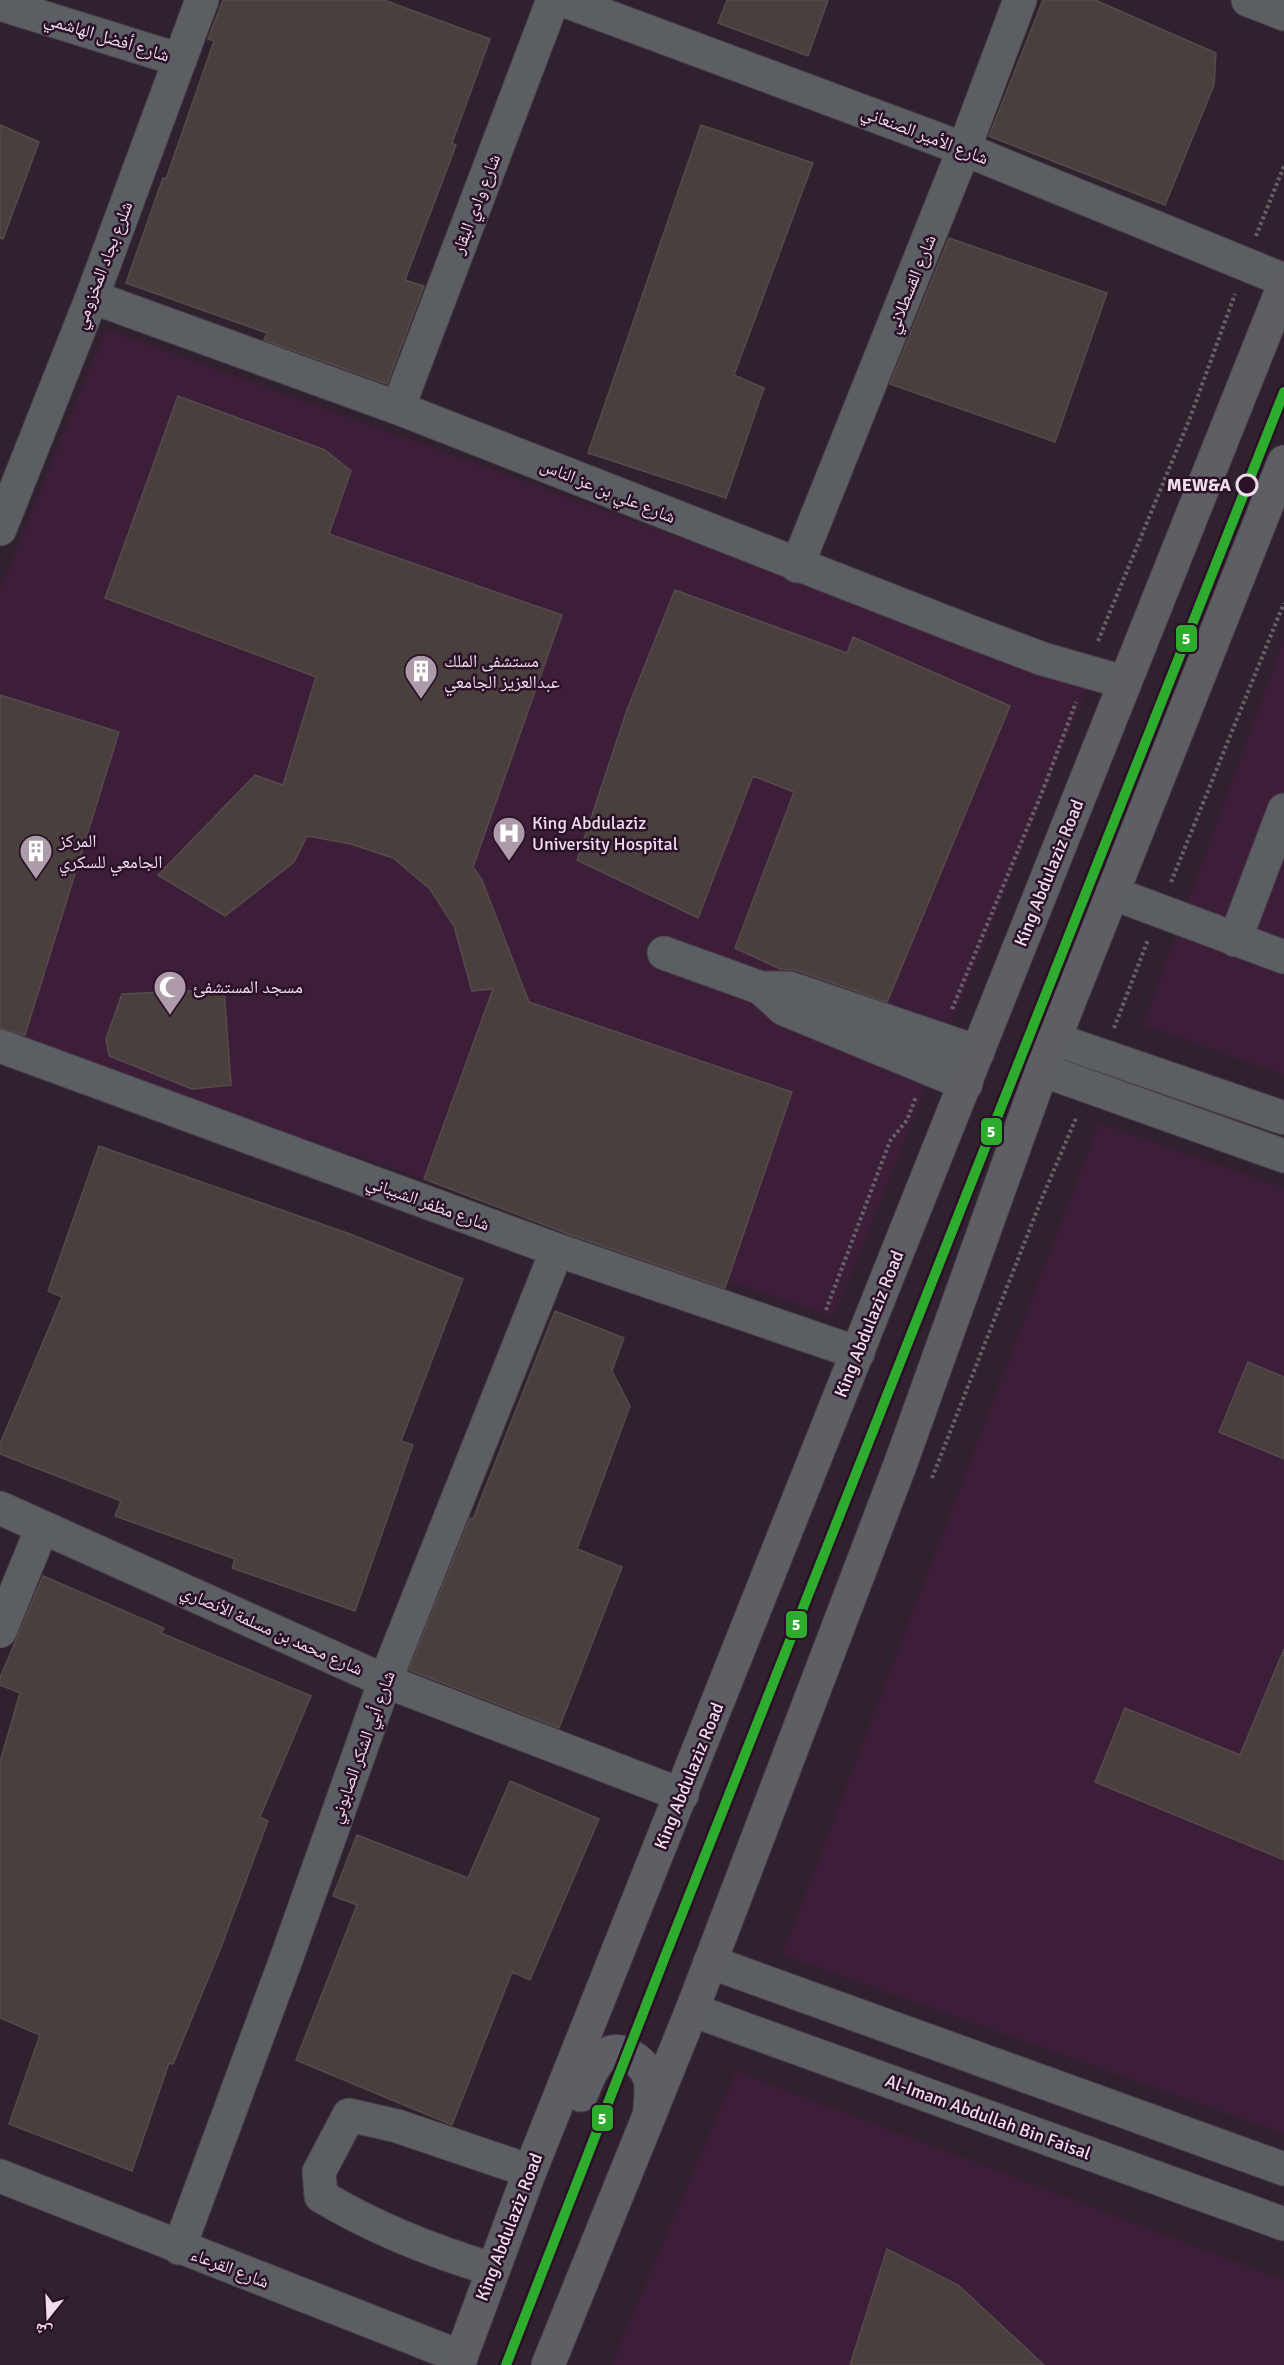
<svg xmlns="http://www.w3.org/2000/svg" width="1284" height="2365" viewBox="0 0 1284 2365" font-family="Signika,'Noto Naskh Arabic',sans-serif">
<rect width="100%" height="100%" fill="#30212e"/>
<path fill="#3d1e39" d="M106,329L1088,686L834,1317L0,1037V589Z
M1284,639V1075L1143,1025Z
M1099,1123L1284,1188V2134L782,1955Z
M736,2071L1284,2280V2365H611Z"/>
<path fill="#493f3d" stroke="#554b4c" stroke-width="1.5" d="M223,0H384L490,39L452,143L456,145L405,280L424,286L387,384L264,340L267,333L126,283L163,178L166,179L214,41L208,39Z
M727,0H828L808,56L718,23Z
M1043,0H1095L1216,53L1214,85L1165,205L989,136Z
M0,125L39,142L3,239L0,238Z
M701,125L813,163L734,375L764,388L726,498L588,453Z
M949,238L1107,293L1055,442L890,384Z
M178,396L325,450L351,471L329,534L562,615L473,867L482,880L529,1002L792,1092L725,1288L571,1235L424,1179L493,989L472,991L454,926L430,889L393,858L351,844L307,836L294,862L225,916L158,875L255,775L283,785L316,677L105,598Z
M675,590L847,653L853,637L1010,706L887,1002L795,970L780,969L735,948L794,792L753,776L698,918L577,860L627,710Z
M0,695L119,732L25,1035L0,1028Z
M224,989L231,1085L192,1089L109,1056L106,1039L122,994Z
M99,1146L350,1234L463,1279L401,1441L413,1445L355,1611L232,1568L235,1559L115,1516L121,1501L0,1454V1444L62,1297L48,1291Z
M555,1311L624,1338L612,1371L630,1406L577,1549L622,1567L559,1728L409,1670L470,1518L473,1519Z
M1248,1362L1284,1377V1459L1219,1432Z
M43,1576L164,1628L161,1633L311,1696L260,1817L268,1821L220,1950L173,2064L169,2063L132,2171L9,2124L40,2035L0,2018V1762L20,1693L0,1685V1678Z
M1284,1649V1860L1095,1782L1125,1708L1240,1755Z
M510,1781L599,1819L530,1980L512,1972L452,2125L296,2060L357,1905L333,1896L357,1835L468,1878Z
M887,2249L958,2285L1044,2365H850Z"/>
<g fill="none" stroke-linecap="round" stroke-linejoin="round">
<g stroke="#493d48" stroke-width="35">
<path id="minor" d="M563,0L964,149L1284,280
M1248,0L1284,14
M0,4L180,60
M92,297L398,408L966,630L1043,659L1124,682
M398,408L553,0
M0,529L92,297L202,0
M797,566L964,149L1020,0
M1112,893L1284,957
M1235,940L1284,810
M664,953L761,988H789L978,1052
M762,989L784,1009L966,1084
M1054,1039L1284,1118
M0,1046L557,1250L858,1353
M1042,1070L1284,1156
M0,1508L385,1681L682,1795
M0,1631L42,1528
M710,1962L1284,2169
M692,2010L1284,2224
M0,2176L461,2357
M179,2248L288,1954L385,1681L557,1250
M492,2269C432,2251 374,2228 321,2196L319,2172L349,2115L397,2126L530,2171"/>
</g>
<g stroke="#493d48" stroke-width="35">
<path id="major" d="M581,2095C589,2076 600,2042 627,2054C637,2059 645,2066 649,2077C653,2086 650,2100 650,2110
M458,2365L530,2171L1284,285
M548,2365L692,2010L900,1465L1042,1070L1284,462"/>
</g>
<path stroke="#656267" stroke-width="4" stroke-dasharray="3 3" stroke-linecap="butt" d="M1256,236L1284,166
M1098,641L1190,418L1235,294
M1171,882L1284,603
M952,1009L1043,790L1076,702
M1114,1028L1148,940
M826,1310L890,1141L907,1120L916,1097
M932,1478L1042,1198L1077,1116"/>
<use href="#minor" stroke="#5b5f63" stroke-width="33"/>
<use href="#major" stroke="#5e5f65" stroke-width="33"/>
<g stroke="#2b1128" stroke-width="15">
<path id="metro-1" d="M506,2365L666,1954L1284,392"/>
</g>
<use href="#metro-1" stroke="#2dac2d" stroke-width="10"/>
</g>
<defs>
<g id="building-pin" transform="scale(1.725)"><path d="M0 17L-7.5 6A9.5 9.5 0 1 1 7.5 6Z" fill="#ad9baa" stroke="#2b1128"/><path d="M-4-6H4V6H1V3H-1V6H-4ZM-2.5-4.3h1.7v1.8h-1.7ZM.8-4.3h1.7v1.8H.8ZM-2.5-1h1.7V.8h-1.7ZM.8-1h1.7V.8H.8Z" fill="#fff"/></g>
<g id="hospital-pin" transform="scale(1.725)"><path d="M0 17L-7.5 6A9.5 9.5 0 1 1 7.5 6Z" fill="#ad9baa" stroke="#2b1128"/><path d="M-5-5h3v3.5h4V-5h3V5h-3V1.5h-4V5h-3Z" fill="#fff"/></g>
<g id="mosque-pin" transform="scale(1.725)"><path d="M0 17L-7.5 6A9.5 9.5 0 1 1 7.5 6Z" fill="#ad9baa" stroke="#2b1128"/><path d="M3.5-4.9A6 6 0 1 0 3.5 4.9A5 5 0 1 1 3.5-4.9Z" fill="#fff"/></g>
</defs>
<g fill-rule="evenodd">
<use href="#building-pin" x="421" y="671"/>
<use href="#hospital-pin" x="509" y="833"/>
<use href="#building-pin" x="36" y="851"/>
<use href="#mosque-pin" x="170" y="987"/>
</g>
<circle fill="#2b1128" stroke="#f0ddec" stroke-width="3" cx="1247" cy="485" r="10"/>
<g text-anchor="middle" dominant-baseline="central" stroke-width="5" stroke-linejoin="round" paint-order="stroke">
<g font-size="18" fill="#f0ddec" stroke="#2b1128">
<text transform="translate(107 37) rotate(17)">شارع أفضل الهاشمي</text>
<text transform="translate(925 135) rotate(21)">شارع الأمير الصنعاني</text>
<text transform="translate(476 204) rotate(-69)">شارع وادي البقار</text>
<text transform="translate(103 265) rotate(-69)">شلرع بجاد المخزومي</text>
<text transform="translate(911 284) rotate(-68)">شارع القسطلاني</text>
<text transform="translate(608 491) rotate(22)">شارع علي بن عز الناس</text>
<text transform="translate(1049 873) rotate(-68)">King Abdulaziz Road</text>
<text transform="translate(428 1203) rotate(20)">شارع مظفر الشيباني</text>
<text transform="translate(869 1324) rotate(-68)">King Abdulaziz Road</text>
<text transform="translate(272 1630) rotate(24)">شارع محمد بن مسلمة الأنصاري</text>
<text transform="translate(362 1747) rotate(-70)">شارع أبي الشكر الصابوني</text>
<text transform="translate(689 1776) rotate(-68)">King Abdulaziz Road</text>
<text transform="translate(988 2117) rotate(20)">Al-Imam Abdullah Bin Faisal</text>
<text transform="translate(509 2227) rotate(-69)">King Abdulaziz Road</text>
<text transform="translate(230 2268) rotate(21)">شارع القرعاء</text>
</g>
<g font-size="18" font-weight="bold" fill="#f0ddec" stroke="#2b1128" text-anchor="end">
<text x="1231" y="485">MEW&amp;A</text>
</g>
<g font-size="18" fill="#f0ddec" stroke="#2b1128" text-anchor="start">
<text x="444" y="661">مستشفى الملك<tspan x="444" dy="21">عبدالعزيز الجامعي</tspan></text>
<text x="532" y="823">King Abdulaziz<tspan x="532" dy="21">University Hospital</tspan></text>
<text x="59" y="841">المركز<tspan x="59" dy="21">الجامعي للسكري</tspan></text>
<text x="193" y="987">مسجد المستشفئ</text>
</g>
</g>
<g stroke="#2b1128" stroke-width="2">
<rect x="1175" y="624" width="23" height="29" rx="6" fill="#2dac2d"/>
<rect x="980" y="1117" width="23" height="29" rx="6" fill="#2dac2d"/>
<rect x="785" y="1610" width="23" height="29" rx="6" fill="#2dac2d"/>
<rect x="591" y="2104" width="23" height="28" rx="6" fill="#2dac2d"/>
</g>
<g font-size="16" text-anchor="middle" font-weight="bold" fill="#fff">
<text x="1186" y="644">5</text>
<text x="991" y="1137">5</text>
<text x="796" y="1630">5</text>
<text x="602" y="2124">5</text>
</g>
<g transform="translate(48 2317) rotate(198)" stroke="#2b1128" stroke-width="4.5" paint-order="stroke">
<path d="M0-4.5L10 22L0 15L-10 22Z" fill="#f0ddec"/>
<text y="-9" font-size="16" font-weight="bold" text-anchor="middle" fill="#f0ddec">ش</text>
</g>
</svg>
